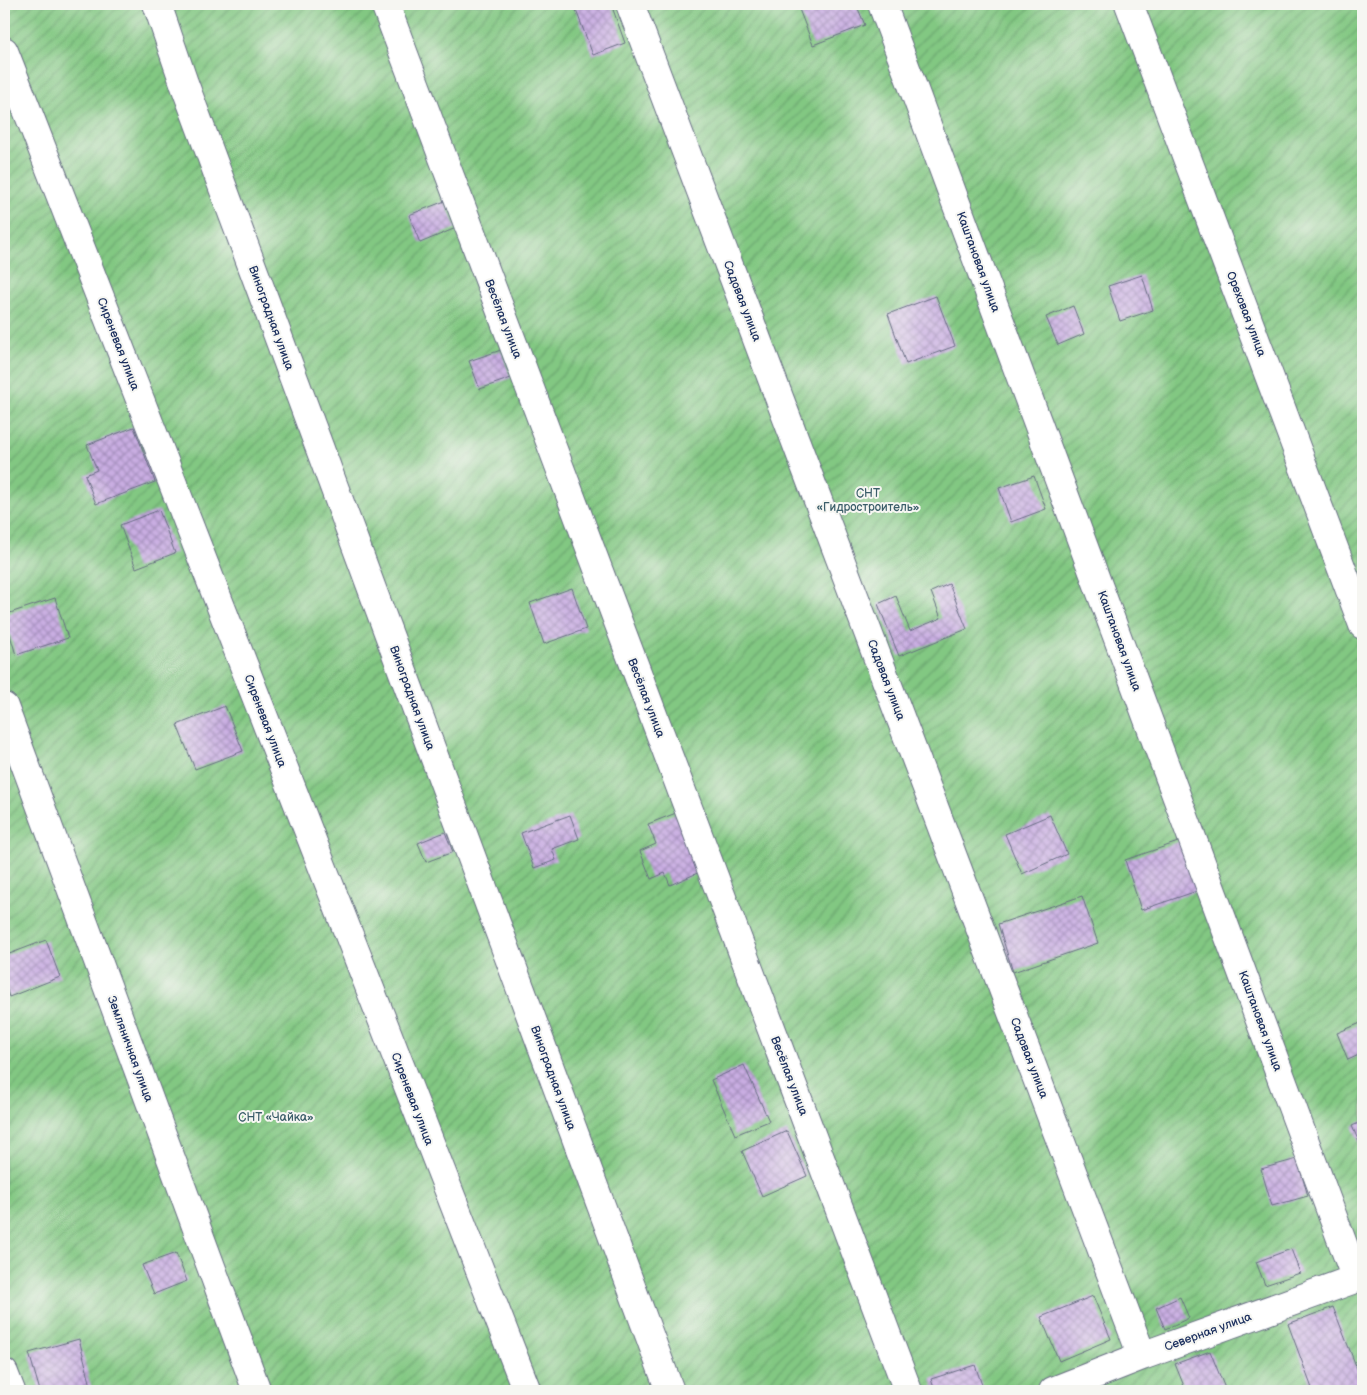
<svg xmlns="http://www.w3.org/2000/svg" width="1367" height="1395" viewBox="0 0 1367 1395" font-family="'Balsamiq Sans',sans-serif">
<defs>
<pattern id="garden-furrows" width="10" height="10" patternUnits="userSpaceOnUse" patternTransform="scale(1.25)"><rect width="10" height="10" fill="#82c882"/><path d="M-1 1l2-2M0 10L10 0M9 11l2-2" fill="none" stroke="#6aa36e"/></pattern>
<pattern id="building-cross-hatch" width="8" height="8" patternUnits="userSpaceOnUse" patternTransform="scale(1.25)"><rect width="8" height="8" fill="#c9ade2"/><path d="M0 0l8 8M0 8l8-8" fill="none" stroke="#a28dba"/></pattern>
</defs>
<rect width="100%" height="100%" fill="#f6f6f2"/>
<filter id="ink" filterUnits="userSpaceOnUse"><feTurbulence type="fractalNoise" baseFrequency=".02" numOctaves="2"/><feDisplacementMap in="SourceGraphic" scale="10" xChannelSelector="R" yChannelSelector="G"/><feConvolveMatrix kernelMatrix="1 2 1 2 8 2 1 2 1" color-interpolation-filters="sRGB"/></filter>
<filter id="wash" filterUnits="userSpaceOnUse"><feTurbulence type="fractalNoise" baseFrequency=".0096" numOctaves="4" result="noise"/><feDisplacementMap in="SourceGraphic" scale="20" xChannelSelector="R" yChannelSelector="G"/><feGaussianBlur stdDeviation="1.12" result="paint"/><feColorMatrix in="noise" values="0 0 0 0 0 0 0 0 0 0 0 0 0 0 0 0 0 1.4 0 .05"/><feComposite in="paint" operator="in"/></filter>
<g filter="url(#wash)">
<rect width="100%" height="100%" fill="#f0e1c4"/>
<path fill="url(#garden-furrows)" stroke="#4e7c70" d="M4,4H1363V1391H4Z"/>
<g id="blocks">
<path fill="url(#building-cross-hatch)" d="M577,4H611L625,43L593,55L574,5Z
M797,4H856L865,25L813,45Z
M445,201L456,228L420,243L409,215Z
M1142,275L1153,310L1120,321L1108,286Z
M936,296L955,346L906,364L888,314Z
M1073,306L1084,334L1058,345L1046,317Z
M501,350L511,378L480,389L469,361Z
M134,427L155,482L96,504L85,475L97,470L87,445Z
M1034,476L1046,509L1011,522L999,488Z
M159,510L175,553L136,568L120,525Z
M949,584L967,629L899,656L878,604L896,596L910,631L941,618L931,592Z
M572,588L586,629L544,644L530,603Z
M55,598L68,638L16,655L4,615Z
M225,706L243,751L195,769L177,725Z
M676,813L700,872L670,885L665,873L651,879L640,851L656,844L648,824Z
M570,815L579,839L552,849L556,860L534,868L521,833Z
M1050,815L1067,854L1022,874L1005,834Z
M445,832L453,852L426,862L418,843Z
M1184,840L1200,890L1141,910L1125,860Z
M1082,896L1098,943L1013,972L998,924Z
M46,940L60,977L9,997L4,982V956Z
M1363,1022V1053L1348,1060L1337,1033Z
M744,1065L769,1121L735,1135L711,1080Z
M1363,1121V1151L1352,1126Z
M787,1131L807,1176L762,1196L742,1151Z
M1297,1159L1308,1196L1272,1206L1261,1169Z
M1291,1249L1300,1273L1265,1285L1256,1262Z
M176,1253L187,1281L154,1294L142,1265Z
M1093,1296L1111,1339L1059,1361L1041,1317Z
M1180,1297L1189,1318L1165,1329L1156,1308Z
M1333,1307L1363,1384V1391H1313L1288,1324Z
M79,1339L92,1390L87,1391H40L29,1353Z
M1210,1351L1226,1391H1186L1175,1364Z
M975,1365L983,1388L973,1391H935L931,1379Z"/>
</g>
</g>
<g filter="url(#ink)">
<use href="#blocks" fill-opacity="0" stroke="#666d82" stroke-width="1"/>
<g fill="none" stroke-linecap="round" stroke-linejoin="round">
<g stroke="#666d82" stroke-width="30">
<path id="minor" d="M157,4L184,83L670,1391
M385,4L908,1391
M630,4L1142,1356
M882,4L1356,1279
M1129,4L1363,625
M4,51L527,1391
M4,707L257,1391
M4,1373L11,1391
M1053,1391L1142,1356L1363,1276"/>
</g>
<use href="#minor" stroke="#fff" stroke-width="28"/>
</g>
</g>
<g text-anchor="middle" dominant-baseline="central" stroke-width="4" stroke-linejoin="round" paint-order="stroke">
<g font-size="12" fill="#1b2f5e" stroke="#f6f6f2">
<text transform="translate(978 262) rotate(70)">Каштановая улица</text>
<text transform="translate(742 301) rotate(69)">Садовая улица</text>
<text transform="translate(1246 314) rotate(69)">Ореховая улица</text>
<text transform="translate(271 318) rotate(70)">Виноградная улица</text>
<text transform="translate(503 319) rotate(69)">Весёлая улица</text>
<text transform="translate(118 344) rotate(69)">Сиреневая улица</text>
<text transform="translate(1119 641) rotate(70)">Каштановая улица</text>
<text transform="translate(886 680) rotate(69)">Садовая улица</text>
<text transform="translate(412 698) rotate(70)">Виноградная улица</text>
<text transform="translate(646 698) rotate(69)">Весёлая улица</text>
<text transform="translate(265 721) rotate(69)">Сиреневая улица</text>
<text transform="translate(1260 1021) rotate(70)">Каштановая улица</text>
<text transform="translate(130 1049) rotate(70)">Земляничная улица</text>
<text transform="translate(1029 1058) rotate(69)">Садовая улица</text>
<text transform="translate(789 1076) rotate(69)">Весёлая улица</text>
<text transform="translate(553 1078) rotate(70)">Виноградная улица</text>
<text transform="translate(412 1099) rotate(69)">Сиреневая улица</text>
<text transform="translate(1208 1332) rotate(-20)">Северная улица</text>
</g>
<g font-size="12" fill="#3a5d69" stroke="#f6f6f2">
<text x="868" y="493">СНТ<tspan x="868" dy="14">«Гидростроитель»</tspan></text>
<text x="276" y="1117">СНТ «Чайка»</text>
</g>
</g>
<rect width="1367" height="1395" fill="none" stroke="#f6f6f2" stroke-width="20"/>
</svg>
